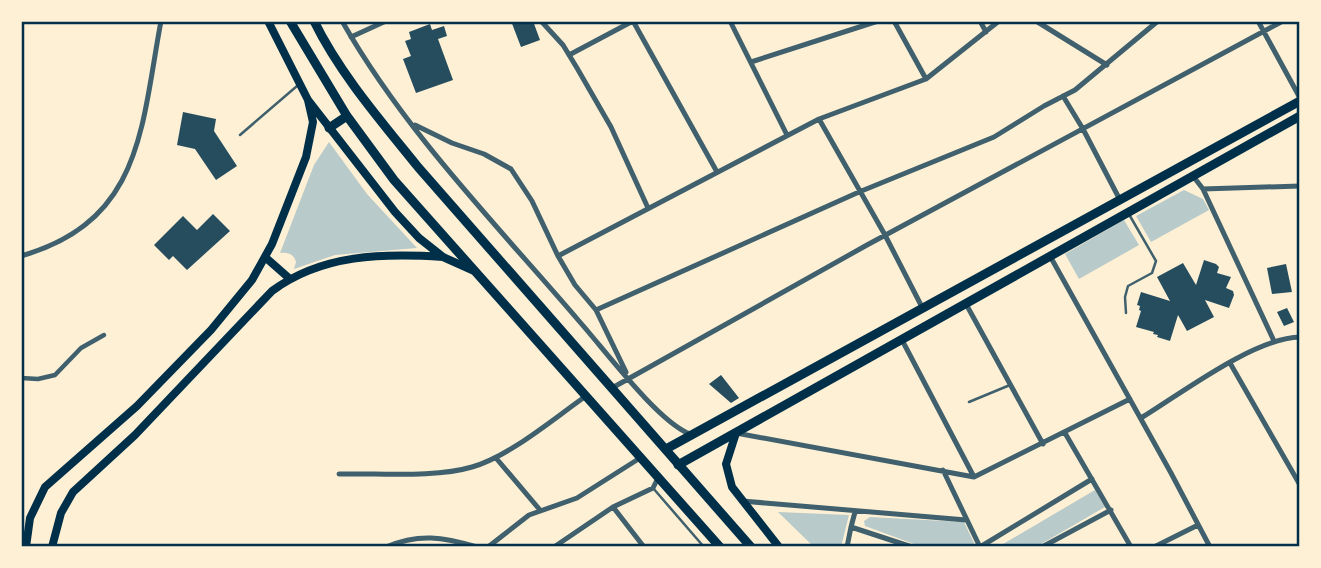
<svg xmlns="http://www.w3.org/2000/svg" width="1321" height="568" viewBox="0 0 1321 568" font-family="Raleway,sans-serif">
<rect width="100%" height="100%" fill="#fdf0d5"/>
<path fill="#b9caca" d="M329,142L367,194L417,248L335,255L294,269L296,262C294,254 288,252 280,253L314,165Z
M1184,190L1203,199L1209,210L1151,242L1136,216Z
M1124,220L1139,245L1079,279L1065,254Z
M1095,490L1105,507L1036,547H998Z
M778,512L849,515L841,547H814Z
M870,517L964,522L976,547H922L865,526L864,521Z"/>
<path fill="#264d5e" d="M511,21H533L540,40L521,47Z
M430,24L432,30L444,26L447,36L438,39L453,80L416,93L403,59L411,56L405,41L411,39L409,32Z
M183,112L216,119L214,131L237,166L216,180L195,149L177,145Z
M213,214L230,231L187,270L173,256L169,260L154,245L183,216L197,230Z
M1204,260L1216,264L1219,267L1217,273L1231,277L1226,288L1233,291L1234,295L1229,308L1205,300L1214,317L1187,331L1178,315L1170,341L1157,337L1158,335L1153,334L1154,332L1136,327L1141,311L1139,310L1140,306L1137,305L1141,292L1170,301L1157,277L1183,263L1196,285Z
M1286,264L1292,292L1272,294L1267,268Z
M1287,308L1294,322L1284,326L1277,312Z
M721,375L739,398L731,403L709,384Z"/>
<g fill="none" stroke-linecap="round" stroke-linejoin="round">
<path stroke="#3f606c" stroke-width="2.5" d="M240,135L297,86
M1126,313L1125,297L1128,286L1152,273L1156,261L1130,216
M969,402L1010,385
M653,488L704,547"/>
<path stroke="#3f606c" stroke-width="4.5" d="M21,378L38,379L55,375L81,348L104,335"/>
<path stroke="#3f606c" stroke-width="5" d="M342,21C405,132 497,225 579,321C604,349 658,422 690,434
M541,21L563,45L577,68L611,127L648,208
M633,21L717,172
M730,21L787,135
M894,21L926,79
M980,21L986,32
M1036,21L1107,65
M1258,21L1300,98
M351,37L386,21
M569,55L633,21
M751,62L878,21
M1063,96L1083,129L1120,200
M819,119L885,235L923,309
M415,125L452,143L484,154L511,169L532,201L558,256L575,285L596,310L626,372
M1193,176L1203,189L1274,341
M1203,189L1300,186
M21,256C143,221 141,127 161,21
M558,256L819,119L926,79L999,21
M1050,256L1171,473L1210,547
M966,304L1043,444
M596,310L859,192L994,137L1044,106L1075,90L1158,21
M902,340L974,477
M1230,363L1300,485
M612,388L867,245L1283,21
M1141,418C1182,393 1254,338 1300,337
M736,433L974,477L1130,399
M1065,433L1131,547
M496,458L540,510
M943,470L980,547
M339,474C379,473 435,478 472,467C510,456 553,419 586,396
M742,501L966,520
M613,507L644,547
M855,512L851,527L912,547
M386,547C419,533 443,537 477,547
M488,547L529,515L577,498L640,458
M554,547L613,507L653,488L658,478
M847,547L851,527
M980,547L1092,479
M1042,547L1111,510
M1154,547L1198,525"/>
<path stroke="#003049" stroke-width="8" d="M268,21L308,100L395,212L419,238L443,257L472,270
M265,257L290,279
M736,433L726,464L732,487L779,547
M26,547L30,518L45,487L137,406L211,330L252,280L272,244L306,157L313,122L308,100
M52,547L61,513L73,492L135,435L272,291C322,254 383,253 443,257"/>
<path stroke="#003049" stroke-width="9" d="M666,449L1300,101
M678,465L1300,116"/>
<path stroke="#003049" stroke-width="9" d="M290,21L347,116L394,180L720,547
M314,21C340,74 381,121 418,167L751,547
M329,128L347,116"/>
</g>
<rect width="1321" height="568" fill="none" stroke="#fdf0d5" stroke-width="46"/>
<rect x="23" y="23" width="1275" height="522" fill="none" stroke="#003049" stroke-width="2.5"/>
</svg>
